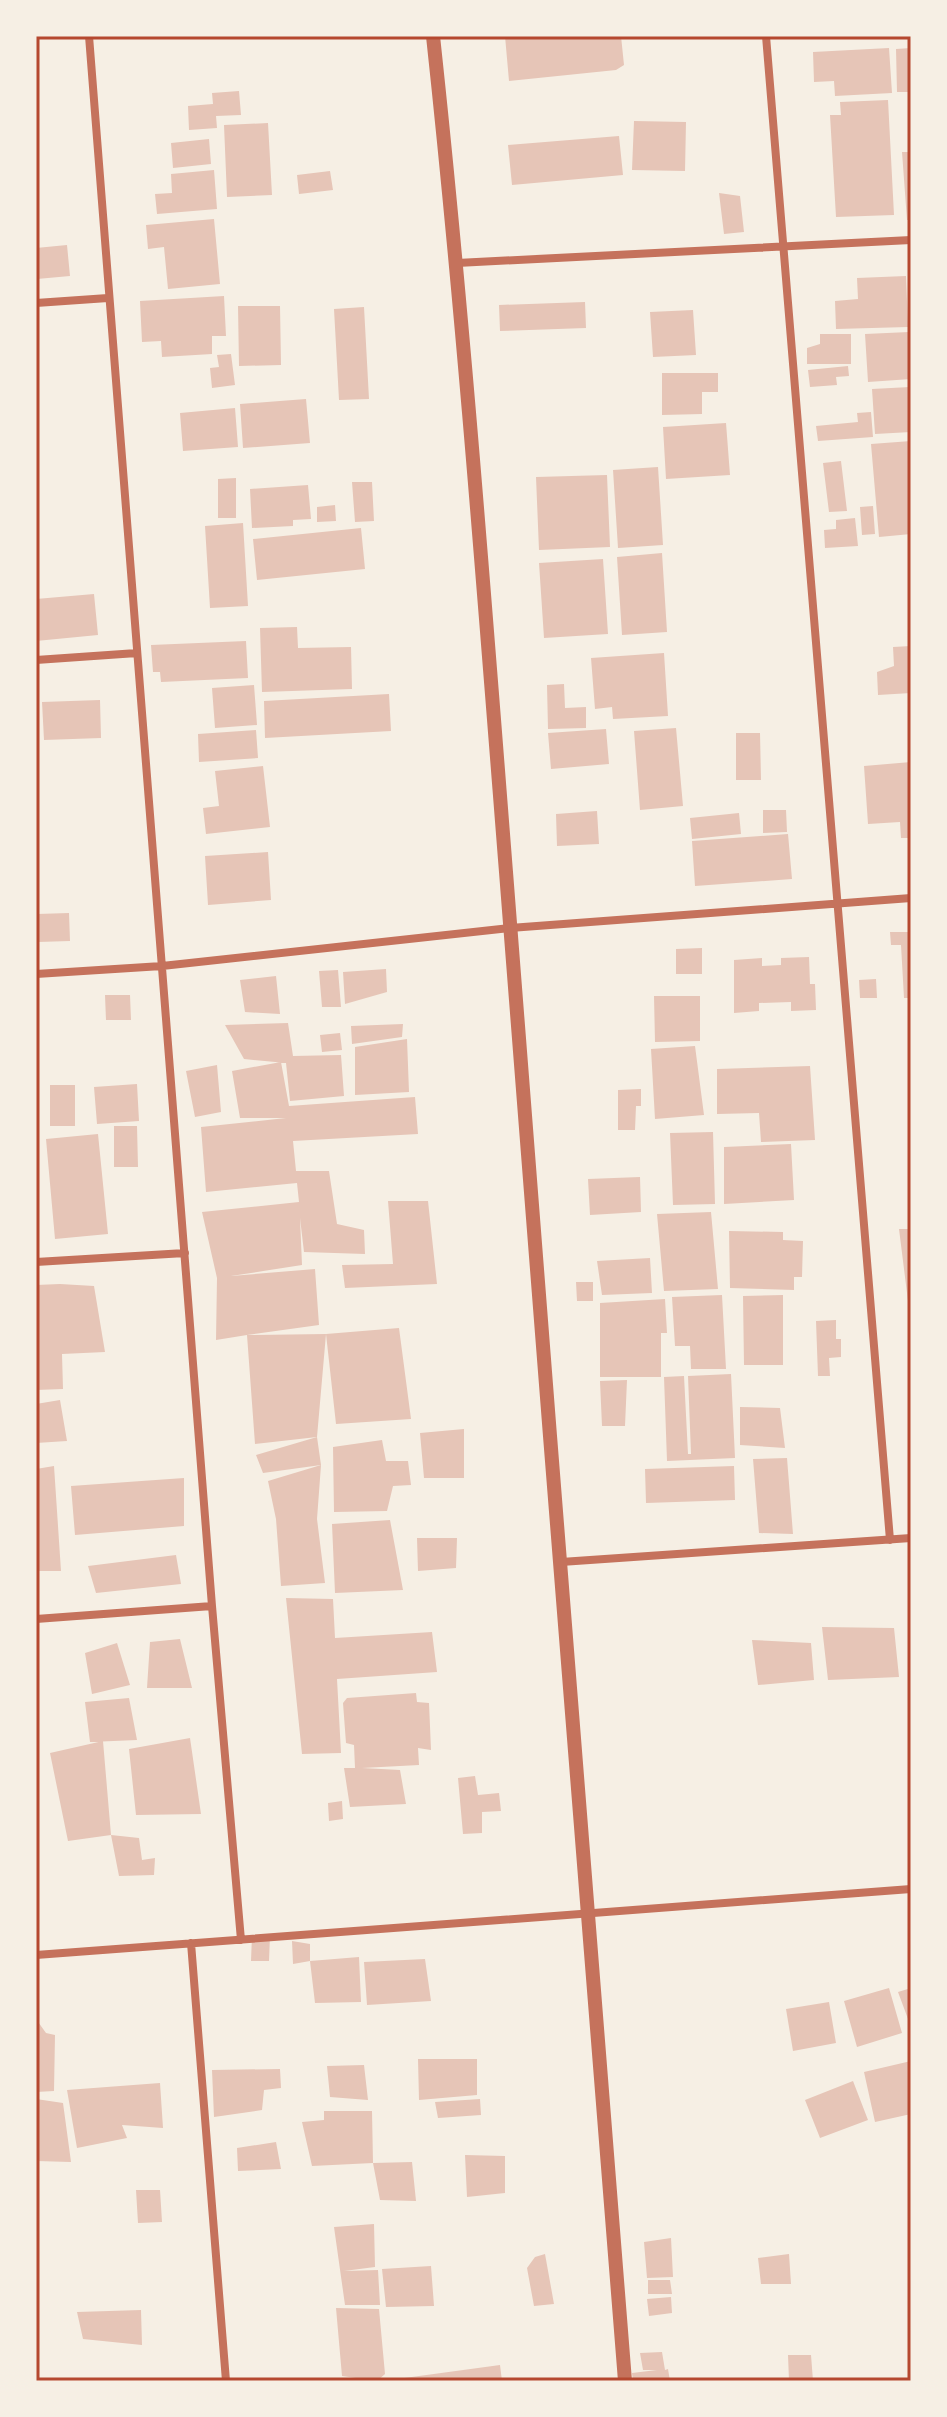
<svg xmlns="http://www.w3.org/2000/svg" width="947" height="2417" viewBox="0 0 947 2417" font-family="Raleway,sans-serif">
<rect width="100%" height="100%" fill="#f6efe4"/>
<path fill="#e6c5b7" d="M505,36H621L624,65L616,70L509,81Z
M889,48L892,93L835,96L834,81L814,82L813,52Z
M911,48V92H897L896,49Z
M239,91L241,115L216,116L217,128L189,130L188,106L213,104L212,93Z
M888,100L894,215L836,217L830,115H841L840,102Z
M634,121L686,122L685,171L632,170Z
M268,123L272,195L227,197L224,125Z
M619,136L623,175L512,185L508,145Z
M209,139L211,164L173,168L171,143Z
M902,152H911V220H907Z
M214,170L217,209L157,214L155,194L172,193L171,174Z
M330,171L333,190L299,194L297,175Z
M719,193L740,196L744,232L724,234Z
M214,219L220,284L168,289L164,247L148,249L146,225Z
M67,245L70,276L37,279L36,248Z
M906,276L908,327L836,329L835,301L858,299L857,278Z
M224,296L226,336H212V354L162,357L161,341L142,342L140,301Z
M585,302L586,328L500,331L499,305Z
M238,306H280L281,365L239,366Z
M364,307L369,399L339,400L334,309Z
M693,310L696,355L653,357L650,312Z
M909,332L911,379L868,382L865,334Z
M820,334H851V364H807V348L820,344Z
M231,354L235,385L212,388L210,368L219,367L217,355Z
M848,366L849,376L836,377L837,385L810,387L808,370Z
M662,373H718V392H702V414L662,415Z
M910,387L911,432L875,434L872,389Z
M306,399L310,443L243,448L240,404Z
M235,408L238,447L183,451L180,413Z
M871,412L873,437L818,441L816,426L858,422L857,413Z
M726,423L730,475L666,479L663,427Z
M911,441V534L879,537L871,444Z
M841,461L847,511L829,512L823,463Z
M658,467L663,545L618,548L613,470Z
M607,475L610,547L539,550L536,477Z
M236,478V518H218V479Z
M352,482H372L374,521L355,522Z
M308,485L311,519L293,520V526L252,528L250,489Z
M335,505L336,521L317,522V507Z
M873,506L875,534L862,535L860,507Z
M855,518L858,546L825,548L824,530L836,529V520Z
M243,523L248,606L210,608L205,526Z
M361,528L365,569L257,580L253,539Z
M662,553L667,632L622,635L617,557Z
M603,559L608,634L544,638L539,563Z
M94,594L98,635L36,641V599Z
M297,627L298,648L351,647L352,689L262,692L260,628Z
M246,641L248,678L161,682L160,672H153L151,645Z
M911,646V693L878,695L877,672L894,666L893,647Z
M664,653L668,716L613,719L612,707L595,709L591,658Z
M564,684L565,708L586,707V728L548,729L547,685Z
M254,685L257,725L215,728L212,688Z
M389,694L391,731L265,738L264,701Z
M100,700L101,738L44,740L42,702Z
M676,728L683,806L640,810L634,731Z
M606,729L609,764L551,769L548,733Z
M256,730L258,758L199,762L198,734Z
M736,733H760L761,780H736Z
M911,762V838H901L900,822L868,824L864,766Z
M263,766L270,827L206,834L203,808L219,806L215,771Z
M763,810H786L787,832L763,833Z
M597,811L599,844L557,846L556,814Z
M739,813L741,834L692,839L690,818Z
M788,834L792,879L695,886L692,841Z
M268,852L271,900L208,905L205,856Z
M69,913L70,941L38,942L37,914Z
M890,932H911V998H904L901,945H891Z
M702,948V974H676V949Z
M809,957L810,984H815L816,1010L791,1011V1002L759,1003V1011L734,1013V960L762,958V966L781,965V958Z
M386,969L387,992L345,1004L343,972Z
M338,970L341,1007H322L319,971Z
M276,976L280,1014L245,1012L240,980Z
M876,979L877,998H860L859,980Z
M105,995H130L131,1020H106Z
M654,996H700V1041L655,1042Z
M288,1023L293,1056L341,1055L344,1096L290,1101L286,1063L244,1059L225,1025Z
M403,1024L402,1037L352,1044L351,1026Z
M340,1033L342,1050L322,1052L320,1035Z
M407,1039L409,1092L355,1095V1047Z
M695,1046L704,1115L655,1119L651,1049Z
M281,1062L289,1106L415,1097L418,1134L293,1141L296,1171H329L337,1224L364,1230L365,1254L304,1252L300,1218L302,1265L231,1276L315,1269L319,1325L247,1335L326,1334L317,1437L255,1444L247,1335L216,1340L217,1278L202,1212L299,1202L297,1183L206,1192L201,1127L286,1118H240L232,1071Z
M217,1065L221,1112L195,1117L186,1071Z
M810,1066L815,1140L761,1142L759,1113L717,1114V1069Z
M137,1084L139,1121L97,1124L94,1087Z
M50,1085H75V1126H50Z
M641,1089V1106H636L635,1130H618V1090Z
M114,1126H137L138,1167H114Z
M713,1132L715,1204L673,1205L670,1133Z
M98,1134L108,1234L55,1239L46,1139Z
M791,1144L794,1200L724,1204V1147Z
M640,1177L641,1212L590,1215L588,1179Z
M388,1201H428L437,1284L345,1288L342,1265L393,1264Z
M711,1212L718,1289L664,1291L657,1214Z
M899,1229H911V1301H908Z
M729,1231L783,1232V1240L803,1241L802,1277H794V1290L730,1288Z
M650,1258L652,1293L602,1295L597,1261Z
M576,1282H593V1301H577Z
M60,1284L94,1286L105,1352L62,1354L63,1389L36,1390V1285Z
M722,1295L726,1369H691L690,1346H675L672,1297Z
M783,1295V1365H744L743,1296Z
M665,1299L667,1333H661V1377H600V1303Z
M836,1320V1339H841V1357L829,1358L830,1376H818L816,1321Z
M399,1328L411,1419L336,1424L326,1334Z
M731,1374L735,1458L667,1461L664,1377L684,1376L688,1454H691L688,1376Z
M627,1380L625,1426H602L600,1381Z
M60,1400L67,1441L36,1443V1404Z
M740,1407L780,1408L785,1448L740,1445Z
M464,1429V1478H424L420,1433Z
M317,1437L321,1465L317,1519L325,1583L281,1586L276,1519L268,1481L321,1465L263,1473L256,1455Z
M382,1440L386,1461H408L411,1485L393,1486L387,1511L334,1512L333,1447Z
M787,1458L793,1534L759,1533L753,1459Z
M54,1466L61,1571H36V1469Z
M734,1466L735,1500L646,1503L645,1469Z
M184,1478V1526L75,1535L71,1486Z
M390,1520L403,1590L335,1593L332,1524Z
M417,1538H457L456,1568L418,1571Z
M176,1555L181,1584L96,1593L88,1566Z
M286,1598L333,1599L335,1638L432,1632L437,1672L337,1679L341,1753L302,1754Z
M822,1627L894,1628L899,1677L828,1680Z
M180,1639L192,1688H147L150,1642Z
M752,1640L811,1643L814,1680L758,1685Z
M117,1643L130,1685L92,1694L85,1653Z
M416,1693L417,1702L429,1703L431,1750L418,1748L419,1765L362,1768L400,1770L406,1804L350,1807L344,1768H355L354,1745L346,1743L343,1703L347,1698Z
M129,1698L137,1740L90,1742L85,1702Z
M190,1738L201,1814L136,1815L129,1749Z
M103,1741L111,1835L68,1841L50,1753Z
M475,1776L478,1795L499,1793L501,1811L482,1812V1833L463,1834L458,1778Z
M342,1801L343,1819L329,1821L328,1803Z
M111,1835L139,1838L142,1860L155,1858L154,1875L119,1876Z
M252,1935L270,1936L269,1961H251Z
M292,1941L310,1944V1961L293,1964Z
M359,1957L361,2002L315,2003L310,1961Z
M425,1959L431,2001L367,2005L364,1962Z
M889,1988L902,2033L857,2047L844,2001Z
M911,1988V2027L898,1992Z
M829,2002L836,2043L793,2051L786,2009Z
M36,2019L46,2033L55,2035L54,2091L36,2092Z
M418,2059H477V2095L419,2100Z
M911,2061V2114L875,2122L864,2072Z
M364,2065L368,2100L330,2097L327,2066Z
M280,2069L281,2088L264,2090L262,2110L214,2117L212,2070Z
M853,2081L868,2120L820,2138L805,2100Z
M160,2083L163,2128L122,2125L127,2138L77,2148L67,2090Z
M36,2099L63,2103L71,2162L36,2161Z
M480,2099L481,2115L438,2118L435,2102Z
M324,2111H372L373,2163L312,2166L302,2122L324,2120Z
M276,2142L281,2169L238,2171L237,2148Z
M465,2155L505,2156V2193L467,2197Z
M412,2162L416,2201L380,2200L373,2163Z
M136,2190H160L162,2222L138,2223Z
M374,2224L375,2267L344,2271L378,2270L380,2305H345L334,2227Z
M671,2238L673,2277L647,2278L644,2242Z
M545,2254L554,2304L534,2306L527,2268L535,2257Z
M789,2254L791,2284H761L758,2258Z
M431,2266L434,2306L386,2307L382,2269Z
M648,2280H670L672,2294H648Z
M671,2297L672,2313L649,2316L647,2299Z
M336,2308L379,2309L385,2374L377,2381L342,2376Z
M141,2310L142,2345L83,2339L77,2312Z
M662,2352L665,2370L668,2369L670,2381H633L632,2373L657,2370H643L640,2353Z
M788,2355H811L813,2381H789Z
M500,2365L502,2381H397V2379Z"/>
<g fill="none" stroke-linecap="round" stroke-linejoin="round">
<path stroke="#c5725c" stroke-width="8" d="M89,36L212,1606L241,1940
M766,36L890,1540
M457,263L911,240
M36,303L108,298
M36,660L137,653
M36,974L162,966L510,928L911,898
M36,1262L185,1253
M561,1562L911,1538
M36,1619L212,1606
M191,1943L226,2381
M36,1955L911,1889"/>
<path stroke="#c5725c" stroke-width="14" d="M433,36C463,314 484,593 506,872C546,1375 583,1878 625,2381"/>
</g>
<rect width="947" height="2417" fill="none" stroke="#f6efe4" stroke-width="76"/>
<rect x="38" y="38" width="871" height="2341" fill="none" stroke="#b5482f" stroke-width="3"/>
</svg>
